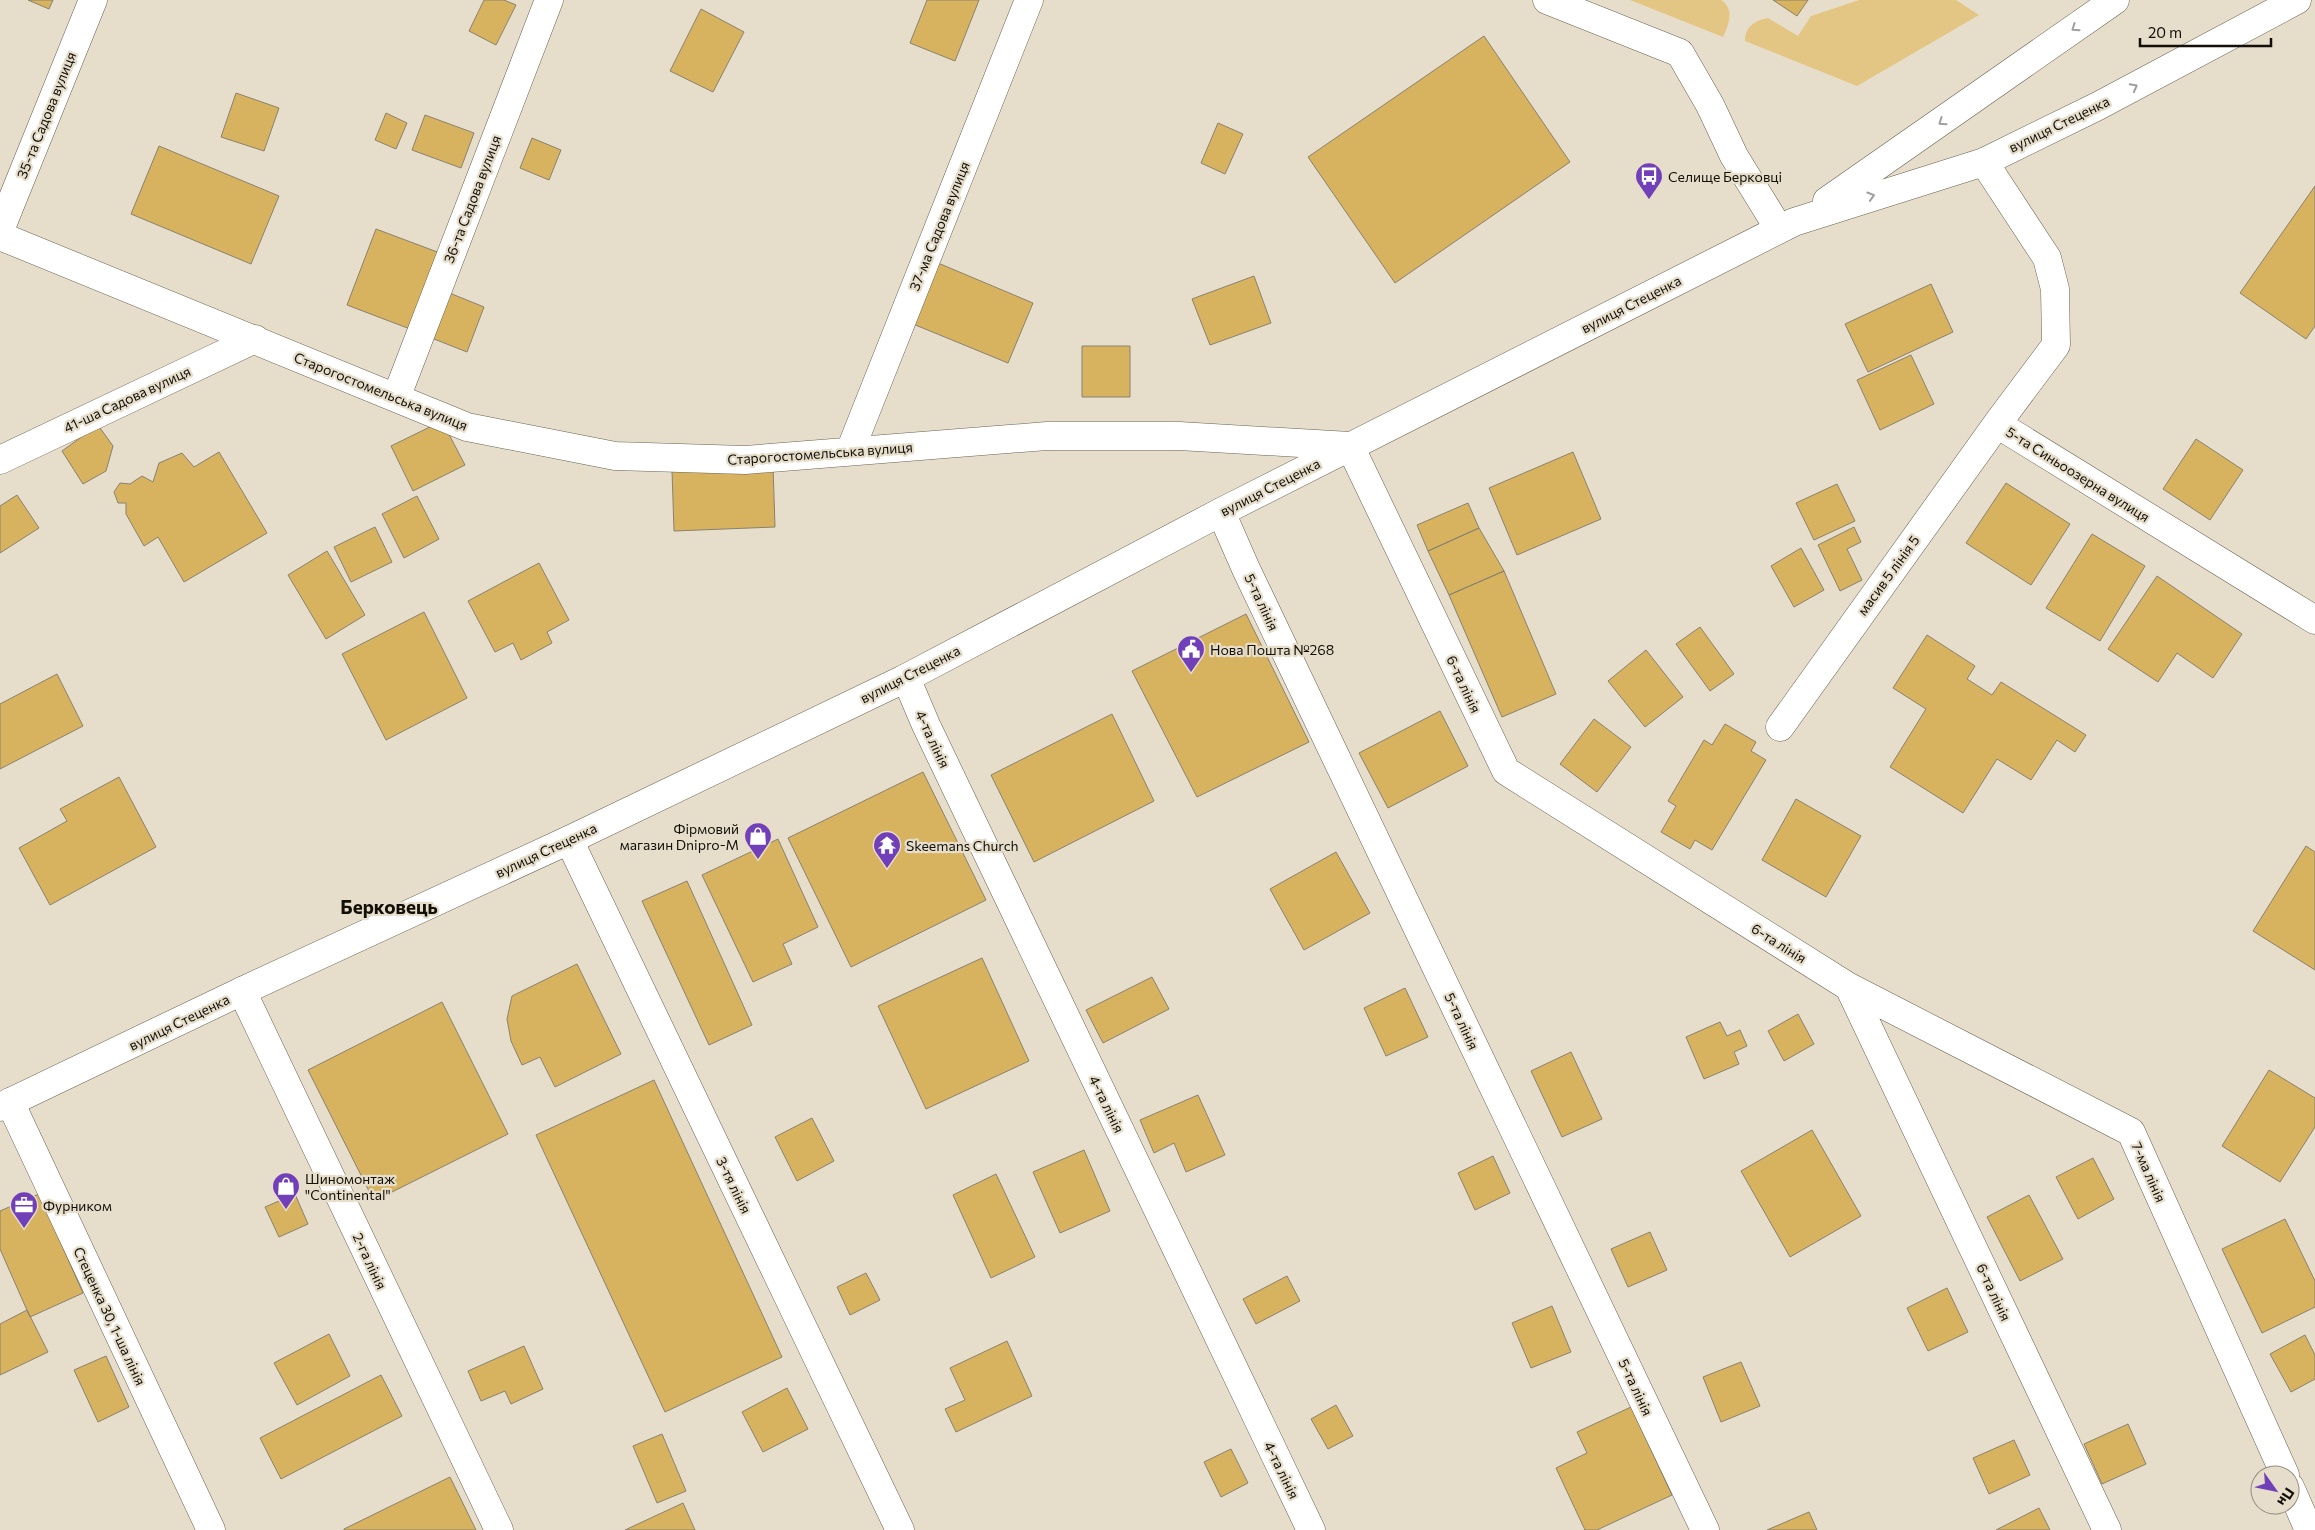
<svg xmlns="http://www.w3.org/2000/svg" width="2315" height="1530" viewBox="0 0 2315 1530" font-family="Commissioner,sans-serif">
<rect width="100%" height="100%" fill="#e6decb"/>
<path fill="#e3c684" d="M1630,0H1721C1735,9 1729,24 1723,37Z
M1859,0H1956L1979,15L1857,86L1745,41C1745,27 1755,20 1768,18L1798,36L1811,16Z"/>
<path fill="#d8b35f" stroke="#898170" d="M28,0H53L49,9Z
M484,0H504L516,5L496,45L469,31Z
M927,0H979L955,61L910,43Z
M1773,0H1808L1797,16Z
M701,9L744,32L713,92L670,71Z
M1484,36L1570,162L1395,283L1308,157Z
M236,93L279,108L264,151L221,137Z
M386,113L407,123L396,149L375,140Z
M425,115L474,133L461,168L412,150Z
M1218,123L1243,134L1225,174L1201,163Z
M532,138L561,150L549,180L520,168Z
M159,146L279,196L251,264L131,214Z
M2315,186V326L2306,339L2240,293Z
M376,229L440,253L410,329L347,305Z
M938,263L1033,303L1008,363L913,324Z
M1254,276L1271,323L1210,345L1192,299Z
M1931,284L1953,332L1868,372L1845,324Z
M447,292L484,307L467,352L429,337Z
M1082,346H1130V397H1082Z
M1911,355L1934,404L1880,430L1857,380Z
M442,421L465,465L413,491L391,446Z
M98,425L113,446L106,471L83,484L62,451Z
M2196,439L2243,470L2210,520L2163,489Z
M219,452L267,533L184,582L158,537L144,546L126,514V503H118L114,492L120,483L130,484L142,476L153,482L159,463L182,453L194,467Z
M1573,452L1601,519L1517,555L1489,488Z
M773,466L775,527L674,531L672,470Z
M2006,483L2070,524L2031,585L1966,543Z
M1837,484L1855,521L1814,540L1796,503Z
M17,495L39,528L0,553V506Z
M417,496L439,539L404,558L382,514Z
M1468,503L1479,528L1428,551L1417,525Z
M375,527L392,562L351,582L334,547Z
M1854,527L1861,542L1847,549L1862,580L1840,591L1818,545Z
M1479,528L1504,571L1449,595L1428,551Z
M2092,534L2145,566L2100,641L2046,608Z
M1801,548L1824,590L1794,607L1771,566Z
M327,551L365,615L326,639L288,575Z
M539,563L569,620L547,632L552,643L521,660L513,643L495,652L468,601Z
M1504,571L1556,694L1502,717L1449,595Z
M2157,576L2242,634L2213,678L2177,653L2158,682L2108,649Z
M424,612L467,698L386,740L342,654Z
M1246,614L1309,742L1197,797L1132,671Z
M1700,627L1734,674L1710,691L1676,644Z
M1927,635L1975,666L1967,679L1992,695L2001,682L2086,735L2075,752L2057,740L2031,780L1997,759L1963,813L1890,767L1926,709L1893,688Z
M1646,650L1683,697L1645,727L1608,681Z
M57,674L83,726L0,769V704Z
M1440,711L1468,766L1388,808L1359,753Z
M1112,714L1154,801L1034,862L991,775Z
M1594,719L1631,747L1597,792L1560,764Z
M1725,724L1756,742L1751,751L1766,760L1712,850L1695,840L1690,849L1661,832L1676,806L1668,801L1704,740L1712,745Z
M923,772L986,900L851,967L788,838Z
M119,777L156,847L50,905L19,848L67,821L60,809Z
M1796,799L1861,836L1826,897L1762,860Z
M778,839L818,927L783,944L792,964L753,982L702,875Z
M2306,846L2315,852V970L2253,931Z
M1336,852L1370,913L1304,950L1270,889Z
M687,881L752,1025L709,1045L642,901Z
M982,958L1029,1061L926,1109L878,1006Z
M577,964L621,1054L555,1087L540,1057L522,1065L511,1041L507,1019L512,996Z
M1152,977L1169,1009L1103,1043L1086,1010Z
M1405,988L1428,1037L1386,1056L1364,1008Z
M442,1002L508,1134L374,1201L308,1070Z
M1798,1014L1814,1044L1784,1061L1768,1031Z
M1720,1022L1727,1036L1740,1030L1747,1046L1734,1052L1739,1064L1704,1079L1686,1037Z
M1571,1052L1602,1119L1562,1137L1531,1071Z
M2269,1070L2315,1098V1127L2280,1182L2222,1146Z
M654,1080L782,1357L665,1412L536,1135Z
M1198,1095L1225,1155L1186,1172L1174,1143L1154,1153L1140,1120Z
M812,1118L834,1161L797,1181L775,1137Z
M1812,1130L1861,1216L1790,1257L1741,1171Z
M1084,1150L1110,1211L1060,1233L1033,1172Z
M1493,1156L1510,1193L1475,1210L1458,1173Z
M2093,1158L2114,1199L2078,1219L2056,1177Z
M996,1174L1035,1257L991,1278L953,1195Z
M39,1194L83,1293L30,1317L0,1249V1211Z
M295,1194L308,1224L279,1237L265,1207Z
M2029,1195L2063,1259L2020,1281L1987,1217Z
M2285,1219L2315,1281V1307L2262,1333L2222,1249Z
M1650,1232L1667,1270L1628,1287L1611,1249Z
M866,1273L880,1300L850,1315L837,1287Z
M1287,1276L1300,1301L1256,1324L1243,1299Z
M1947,1288L1968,1332L1928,1351L1907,1308Z
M1552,1306L1571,1352L1531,1368L1512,1323Z
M27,1310L48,1352L0,1375V1324Z
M329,1334L350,1376L297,1405L274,1363Z
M2305,1335L2315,1355V1379L2291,1392L2270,1354Z
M1007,1341L1032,1396L956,1432L945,1409L965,1400L950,1368Z
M524,1346L543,1389L511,1404L505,1391L481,1401L468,1371Z
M106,1356L129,1407L98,1422L74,1370Z
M1741,1362L1760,1406L1721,1422L1703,1377Z
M381,1375L402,1416L281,1479L260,1438Z
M787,1388L808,1429L763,1452L742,1412Z
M1336,1405L1353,1436L1328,1449L1311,1419Z
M1631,1407L1672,1495L1597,1530H1585L1556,1468L1587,1453L1577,1432Z
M2128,1424L2146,1464L2102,1484L2084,1444Z
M662,1434L686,1491L657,1503L633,1446Z
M2014,1440L2030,1475L1989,1494L1973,1458Z
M1231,1449L1248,1483L1221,1497L1204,1462Z
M450,1477L476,1530H344V1529Z
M683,1503L695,1530H625Z
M2039,1508L2050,1530H1996Z
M1809,1512L1817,1530H1767Z"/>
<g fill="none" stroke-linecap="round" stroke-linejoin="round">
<g stroke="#6a6252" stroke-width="29">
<path id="minor" d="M1547,0L1680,53L1710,105L1734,156L1779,229
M1984,162L2047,258L2055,289L2056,345L1997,424L2315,620
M0,230L93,0
M0,236L467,427L615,456L745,460L1047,436H1179L1350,446L1506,771L1849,987L2131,1132L2285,1475
M396,398L549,0
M850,451L1029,0
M0,460L255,339
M1221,512L1246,569L1705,1530
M906,678L926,725L1311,1530
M1780,727L1997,424
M569,840L900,1530
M1849,987L2107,1530
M242,991L499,1530
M10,1102L211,1530
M2290,1487L2309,1530"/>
</g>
<g stroke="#6a6252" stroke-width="29">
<path id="major" d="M1827,201L2115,0
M0,1107L242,991L569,840L906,678L1221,512L1794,222L1984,162L2098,106L2297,0"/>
</g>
<use href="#minor" stroke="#fff" stroke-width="28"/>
<use href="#major" stroke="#fff" stroke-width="28"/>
</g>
<defs><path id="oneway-chevron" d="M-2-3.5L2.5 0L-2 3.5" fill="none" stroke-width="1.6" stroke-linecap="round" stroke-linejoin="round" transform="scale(1.25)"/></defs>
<g stroke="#a09f9d">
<use href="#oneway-chevron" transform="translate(2075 28) rotate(145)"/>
<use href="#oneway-chevron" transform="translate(2134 87) rotate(-28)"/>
<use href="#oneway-chevron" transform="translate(1942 122) rotate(145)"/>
<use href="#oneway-chevron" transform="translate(1871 196) rotate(-17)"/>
</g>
<defs>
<g id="bus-pin" transform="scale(1.4375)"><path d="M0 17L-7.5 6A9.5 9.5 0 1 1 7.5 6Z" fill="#713fb7" stroke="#e6decb"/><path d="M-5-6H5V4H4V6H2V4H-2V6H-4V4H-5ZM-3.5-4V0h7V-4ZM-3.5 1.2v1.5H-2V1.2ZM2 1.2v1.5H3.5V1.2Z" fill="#fff"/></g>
<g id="civic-pin" transform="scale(1.4375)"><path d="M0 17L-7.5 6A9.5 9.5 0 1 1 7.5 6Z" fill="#713fb7" stroke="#e6decb"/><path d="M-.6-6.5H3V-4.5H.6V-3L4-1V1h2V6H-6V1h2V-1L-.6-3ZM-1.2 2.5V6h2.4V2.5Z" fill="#fff"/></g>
<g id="shop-pin" transform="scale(1.4375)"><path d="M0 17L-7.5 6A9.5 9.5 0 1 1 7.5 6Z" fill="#713fb7" stroke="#e6decb"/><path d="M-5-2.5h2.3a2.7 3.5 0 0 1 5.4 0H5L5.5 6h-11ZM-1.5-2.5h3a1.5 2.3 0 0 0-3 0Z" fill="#fff"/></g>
<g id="temple-pin" transform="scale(1.4375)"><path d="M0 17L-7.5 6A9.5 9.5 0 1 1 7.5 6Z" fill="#713fb7" stroke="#e6decb"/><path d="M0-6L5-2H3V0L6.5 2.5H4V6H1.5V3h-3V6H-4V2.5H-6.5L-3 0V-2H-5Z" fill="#fff"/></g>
<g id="office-pin" transform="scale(1.4375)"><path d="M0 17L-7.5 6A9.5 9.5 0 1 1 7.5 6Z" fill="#713fb7" stroke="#e6decb"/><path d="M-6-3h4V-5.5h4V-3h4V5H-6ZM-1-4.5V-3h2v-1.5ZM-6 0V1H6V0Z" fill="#fff"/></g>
</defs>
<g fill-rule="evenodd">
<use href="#bus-pin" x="1649" y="176"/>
<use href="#civic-pin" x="1191" y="649"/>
<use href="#shop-pin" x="758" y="836"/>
<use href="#temple-pin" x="887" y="845"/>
<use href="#shop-pin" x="286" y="1186"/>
<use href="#office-pin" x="24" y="1205"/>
</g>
<g text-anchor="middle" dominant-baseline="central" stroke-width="4.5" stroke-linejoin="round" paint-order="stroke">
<g font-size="14" fill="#120f09" stroke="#e6decb">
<text transform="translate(46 115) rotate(-68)">35-та Садова вулиця</text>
<text transform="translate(2059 124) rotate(-26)">вулиця Стеценка</text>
<text transform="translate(472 199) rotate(-69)">36-та Садова вулиця</text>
<text transform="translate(939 226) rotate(-68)">37-ма Садова вулиця</text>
<text transform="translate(1631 304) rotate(-27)">вулиця Стеценка</text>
<text transform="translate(381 391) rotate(22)">Старогостомельська вулиця</text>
<text transform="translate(127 399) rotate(-25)">41-ша Садова вулиця</text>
<text transform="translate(820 453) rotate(-4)">Старогостомельська вулиця</text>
<text transform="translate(2078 474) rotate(32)">5-та Синьоозерна вулиця</text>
<text transform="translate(1270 487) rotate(-27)">вулиця Стеценка</text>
<text transform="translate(1888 575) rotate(-54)">масив 5 лінія 5</text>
<text transform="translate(1262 602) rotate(65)">5-та лінія</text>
<text transform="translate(910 674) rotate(-27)">вулиця Стеценка</text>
<text transform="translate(1464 684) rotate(65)">6-та лінія</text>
<text transform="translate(933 739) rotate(65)">4-та лінія</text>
<text transform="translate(546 850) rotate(-25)">вулиця Стеценка</text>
<text transform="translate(1779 943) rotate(32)">6-та лінія</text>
<text transform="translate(1462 1021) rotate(65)">5-та лінія</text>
<text transform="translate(179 1022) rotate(-26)">вулиця Стеценка</text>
<text transform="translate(1107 1104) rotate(64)">4-та лінія</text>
<text transform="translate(2149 1172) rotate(66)">7-ма лінія</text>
<text transform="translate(734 1185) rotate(64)">3-тя лінія</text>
<text transform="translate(370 1261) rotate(65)">2-га лінія</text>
<text transform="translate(1994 1292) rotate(65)">6-та лінія</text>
<text transform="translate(110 1316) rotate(65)">Стеценка 30, 1-ша лінія</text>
<text transform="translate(1636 1387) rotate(65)">5-та лінія</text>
<text transform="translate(1282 1470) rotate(64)">4-та лінія</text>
</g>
<g font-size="14" fill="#120f09" stroke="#e6decb" text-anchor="start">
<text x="1668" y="176">Селище Берковці</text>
<text x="1210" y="649">Нова Пошта №268</text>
<text x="739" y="828" text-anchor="end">Фірмовий<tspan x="739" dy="16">магазин Dnipro-M</tspan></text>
<text x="906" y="845">Skeemans Church</text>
<text x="305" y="1178">Шиномонтаж<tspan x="305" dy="16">"Continental"</tspan></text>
<text x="43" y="1205">Фурником</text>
</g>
<g font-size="19" font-weight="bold" fill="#120f09" stroke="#e6decb">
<text x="389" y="906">Берковець</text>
</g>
</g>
<g transform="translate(2275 1490) rotate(123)"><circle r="24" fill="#e6decb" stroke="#918b7d"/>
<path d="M0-4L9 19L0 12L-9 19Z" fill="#713fb7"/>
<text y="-8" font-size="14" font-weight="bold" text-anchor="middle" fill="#120f09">Пн</text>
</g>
<path d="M2140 38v8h131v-8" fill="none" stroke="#120f09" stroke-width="2.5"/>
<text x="2148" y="38" font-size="15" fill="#120f09" stroke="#e6decb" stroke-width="4" paint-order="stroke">20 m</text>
</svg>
